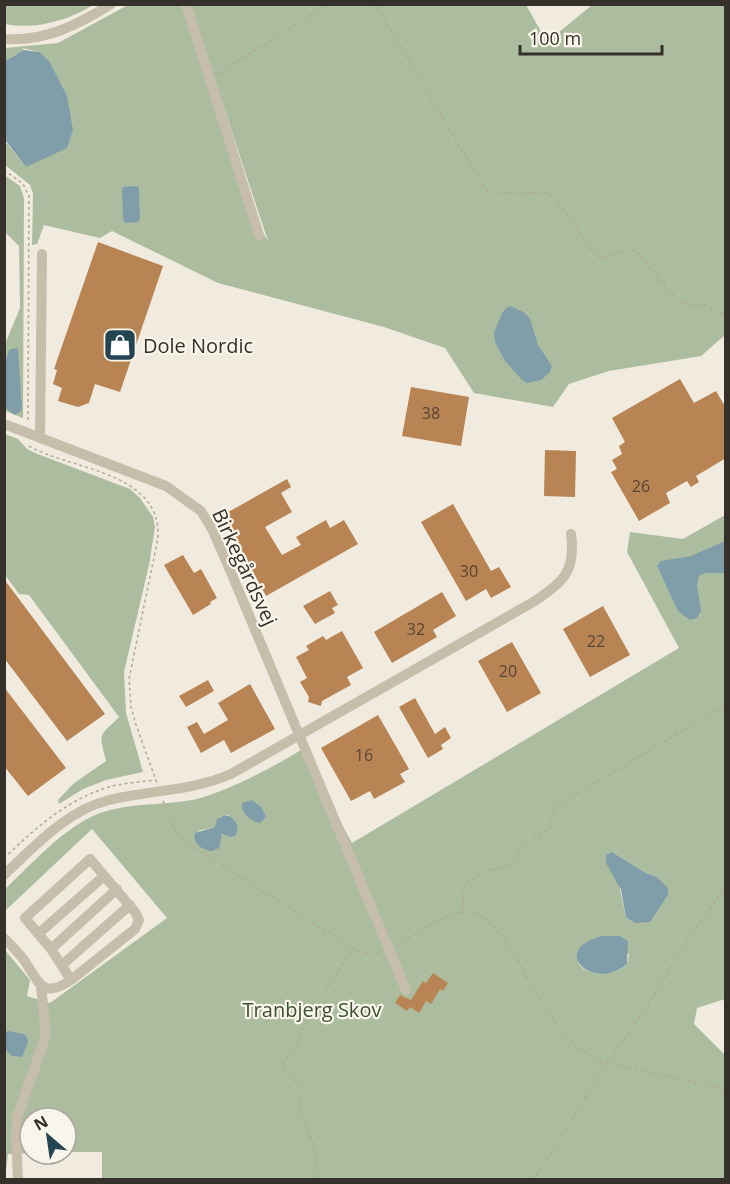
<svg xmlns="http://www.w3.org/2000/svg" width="730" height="1184" viewBox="0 0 730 1184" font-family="'Open Sans',sans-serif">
<rect width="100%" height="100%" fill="#f0ebde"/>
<path fill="#acbd9f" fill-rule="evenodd" d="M8,4L93,5C68,21 33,30 5,24L4,6Z
M128,5H183L246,205L268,241L190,5H526L547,42L592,5H725V335L701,356L609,371L569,384L553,407L474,393L445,348L384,327L218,283L112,231L100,238L44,225L37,244L32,245L33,194L30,185L5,165L4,140L26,167L39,52L22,48L24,50L5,61V48L58,43Z
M4,175L20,186L24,198L23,418L5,411V344L20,308L19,246L5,232Z
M5,434L18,439L27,449L35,453L130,489L140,498L153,517L155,527L149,565L124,672L126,713L143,772L106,780L83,789L59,804L58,800L73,784L106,761C99,732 98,738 119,717L29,595L19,594L5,575Z
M725,515V999L697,1008L694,1024L725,1055V1179H102V1152H66V1118H46L43,1116L30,1118V1153L8,1154L5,1179L4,1047L5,1049L24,1034L5,1032V950L30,980L27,996L50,1003L167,918L92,829L5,911V889C32,864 59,832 93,816C125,802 159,806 192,800C222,794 274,767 301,750L352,843L679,648L627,552L630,532L683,539ZM225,815H229L224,834L220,836V844L198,831L215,827L220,817ZM612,852L646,873L657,877L668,895L661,905L626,917ZM578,950L629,954C629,955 627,963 627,964C620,975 571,982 578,950Z"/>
<path fill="#809ea9" d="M24,50L39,52L49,61L67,96L73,130L67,148L26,167L5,140V61Z
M137,186L139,188L140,219L138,222L125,223L123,219L122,190L123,187Z
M511,306L525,313L530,319L538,345L552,366L550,372L541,380L527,383L522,380L505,361L495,342L494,333L502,313L506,308Z
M15,348L18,349L22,410L15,415L5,408V363L9,350Z
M725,541V573H705L699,576L697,585L701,611L697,618L690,620L678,611L657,566L661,561L691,556Z
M252,800L262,808L266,817L260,823C251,821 241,814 242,803Z
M225,815C235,817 241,827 235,836L230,837L222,834L219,848L212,851C202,850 192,844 195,833L215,827L217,819Z
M612,852L646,873L657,877L668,888V895L650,922L635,923L626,917L621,890L606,863V855Z
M602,936H620L628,941L627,964C594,993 547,950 602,936Z
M8,1031L24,1034L27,1037L28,1043L22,1057L12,1056L5,1049V1032Z"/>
<path fill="#b88453" d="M98,242L163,266L120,392L95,384L89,403L78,407L58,401L62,388L53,384L57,370L54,369Z
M680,379L694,403L716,391L726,408V458L696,476L699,482L691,487L687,481L666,493L670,503L639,521L611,472L617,469L612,460L622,454L619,446L625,442L612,418Z
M411,387L469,397L461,446L402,436Z
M545,450L576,451L575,497L544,496Z
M287,479L291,487L281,493L292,512L265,527L282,555L301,545L296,537L326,520L330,528L344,520L358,544L266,596L223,515Z
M453,504L491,571L499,567L511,587L491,598L486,589L466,601L421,522Z
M183,555L194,573L201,569L217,598L210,602L211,604L193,615L164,565Z
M4,579L105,714L67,741L4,658Z
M330,591L338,605L332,608L335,613L315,624L303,606Z
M442,592L456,616L433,630L437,637L392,663L374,632Z
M603,606L630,655L590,677L563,629Z
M342,631L363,668L347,677L351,685L322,701L321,706L308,702L309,697L300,682L307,678L296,657L309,650L306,646L323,636L326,640Z
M512,642L541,693L507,712L478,661Z
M208,680L214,691L186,707L179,696Z
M250,684L275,729L231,753L224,740L201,753L187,727L197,722L204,734L228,720L218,703Z
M4,687L66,768L28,796L4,766Z
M415,698L435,734L445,727L451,738L441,745L443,749L428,758L399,707Z
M378,715L409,769L400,774L405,782L374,799L370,791L351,801L321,748Z
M433,973L448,983L443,991L440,989L431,1004L426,1001L419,1013L410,1007L407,1011L395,1003L400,995L411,1000L423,981L426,983Z"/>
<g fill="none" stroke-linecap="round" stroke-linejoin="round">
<path stroke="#b2a895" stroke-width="1.5" stroke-dasharray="3 3" stroke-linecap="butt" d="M375,4L484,187L489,192L546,193L555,198L594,254L601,258L627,250H635L671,293L683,303L693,306L704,305L726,315
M218,74L328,4
M4,170L23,184L29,196L28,423
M29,446C70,470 162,471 158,538L129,679L131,707L136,725L157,783
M163,801L175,830L184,841L351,947L368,954L380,953
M4,858C36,828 66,800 109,787C123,783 140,782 155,780
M462,911L464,885L485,871L511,866L520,849L550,827L556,806L726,705
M398,945C415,934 444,913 464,912C500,911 522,973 539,998C555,1023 572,1047 598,1061L726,1089
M319,1180L313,1143L301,1115L299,1086L297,1082L285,1074L282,1066L288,1056L297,1051C299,1021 309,1025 325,1005L327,989L353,949
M533,1180L557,1144L598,1077L651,1000L683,947L726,886"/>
<path stroke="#c6beab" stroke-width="10" d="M186,4L259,235
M4,39C44,42 78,25 111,4
M4,424L166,486L201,511L212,529L230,570L406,990
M40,437L42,254
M4,875C35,846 66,811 109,800C150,790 192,791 231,774L535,601C564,581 576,571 571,534
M38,934L104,876
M4,938C11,945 18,952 24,960C39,982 42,1000 71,980L135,929L139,920L135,912L90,859L25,918L51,949L71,980
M51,949L117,889
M62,965L130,905
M18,1180L16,1136L17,1118L46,1035L41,986"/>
</g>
<defs>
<g id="shop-square" transform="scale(1.725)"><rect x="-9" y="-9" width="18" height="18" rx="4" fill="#244452" stroke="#f8f5ea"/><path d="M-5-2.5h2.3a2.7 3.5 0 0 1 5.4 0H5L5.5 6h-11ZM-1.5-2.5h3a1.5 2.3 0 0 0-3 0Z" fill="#fff"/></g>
</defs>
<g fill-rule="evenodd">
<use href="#shop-square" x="120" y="345"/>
</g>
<g text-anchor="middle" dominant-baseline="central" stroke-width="4.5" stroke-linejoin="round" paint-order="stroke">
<g font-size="16" fill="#564534">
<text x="431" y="413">38</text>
<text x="641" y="486">26</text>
<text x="469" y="571">30</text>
<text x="416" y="629">32</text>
<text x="596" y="641">22</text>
<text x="508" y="671">20</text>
<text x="364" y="755">16</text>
</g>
<g font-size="20" fill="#353029" stroke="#f8f5ea" text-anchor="start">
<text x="143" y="345">Dole Nordic</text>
</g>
<g font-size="20" fill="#353029" stroke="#f8f5ea">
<text transform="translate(245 567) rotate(65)">Birkegårdsvej</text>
</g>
<g font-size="20" fill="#3d5030" stroke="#f8f5ea">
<text x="312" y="1009">Tranbjerg Skov</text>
</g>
</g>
<rect width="730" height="1184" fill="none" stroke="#353029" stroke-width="12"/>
<g transform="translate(48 1136) rotate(331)"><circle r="28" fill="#f8f5ea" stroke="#aaa69d" stroke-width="1.5"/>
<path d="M0-4.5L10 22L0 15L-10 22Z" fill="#244452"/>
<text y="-9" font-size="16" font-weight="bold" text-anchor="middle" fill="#353029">N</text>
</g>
<path d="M520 45v9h142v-9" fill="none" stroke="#353029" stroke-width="3"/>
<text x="529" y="45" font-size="18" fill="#353029" stroke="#f8f5ea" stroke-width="4.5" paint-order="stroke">100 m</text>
</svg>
